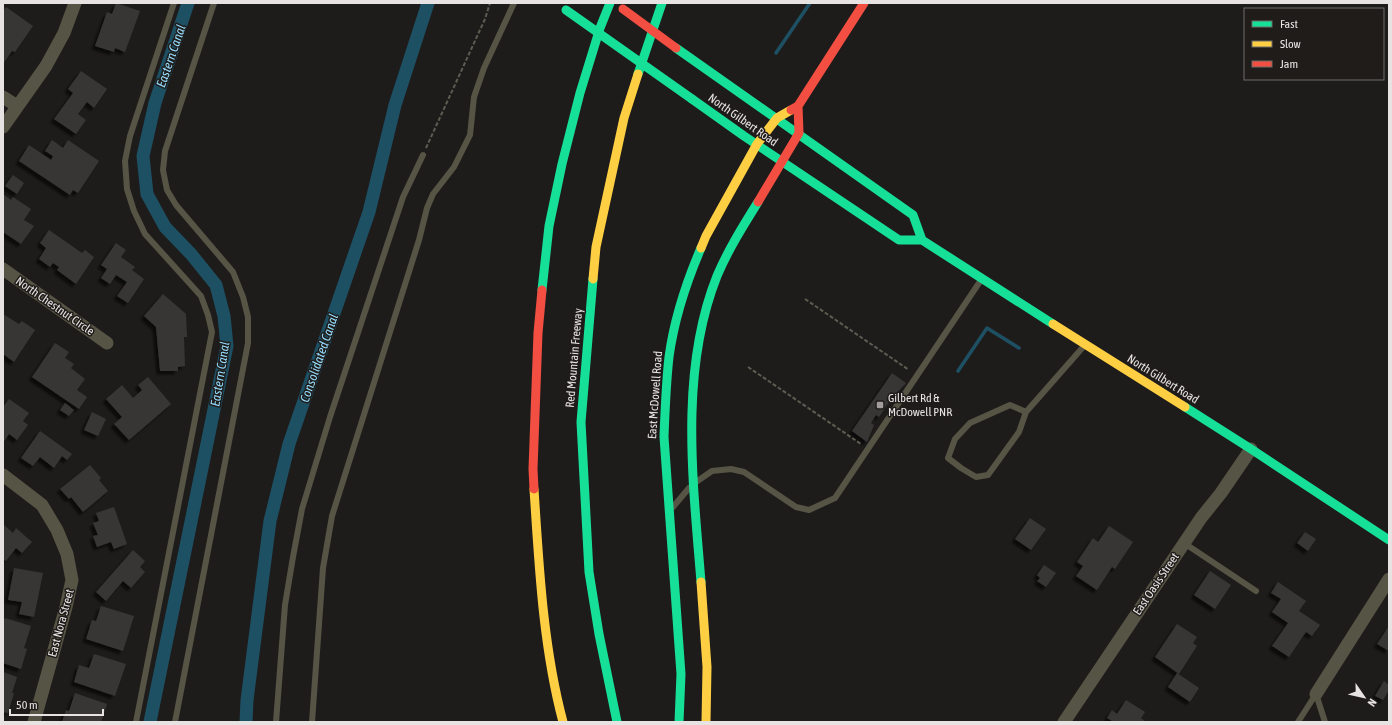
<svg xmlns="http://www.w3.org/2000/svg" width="1392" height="725" viewBox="0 0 1392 725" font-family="'Asap Condensed',sans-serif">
<defs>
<filter id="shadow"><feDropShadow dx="-3.5" dy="3.5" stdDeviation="1" flood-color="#0009"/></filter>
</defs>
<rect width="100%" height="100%" fill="#1e1c1b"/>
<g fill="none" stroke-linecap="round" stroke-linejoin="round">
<path stroke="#1e5064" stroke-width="3.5" d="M776,53L810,3
M958,371L987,328L1019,348"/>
<path stroke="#1e5064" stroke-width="13" d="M150,722L227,346L224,316L216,285L191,254L165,227L147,194L143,156L155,103L188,3
M246,722L247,700L270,521L289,444L369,212L395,105L428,3"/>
</g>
<path fill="#373636" filter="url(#shadow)" d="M116,3L140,11L125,52L115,48L114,52L95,46L107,12L112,14Z
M6,7L33,26L15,52L12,51L3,64V11Z
M81,71L107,89L94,108L87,102L78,114L86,120L76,134L54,119L73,93L68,89Z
M52,140L63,148L68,140L99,161L78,193L73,190L70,195L19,161L29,145L51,160L53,156L45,151Z
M13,175L24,183L17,194L5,186Z
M3,194L11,200L13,197L31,209L24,220L34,226L21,244L3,232Z
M49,230L82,253L85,250L94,257L76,284L57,270L59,267L53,263L50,267L39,259L46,248L40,243Z
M116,243L126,250L121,257L135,267L132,270L144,279L128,303L117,296L127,282L116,275L110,284L101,278L107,269L101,265Z
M163,294L186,314L187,337H184L185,366L178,367V371H160L156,327L144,316Z
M3,314L19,324L22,321L35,330L14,362L3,354Z
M55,343L69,352L65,358L74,364L71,368L85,379L77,390L87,397L79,409L32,377Z
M892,373L906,383L895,395L891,392L886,400L889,402L879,417L876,415L871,423L874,425L867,442L852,431Z
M148,377L171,404L129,440L114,424L122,417L106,399L122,385L133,398L142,390L138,385Z
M9,399L29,413L23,421L28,425L17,440L9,434L3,443V407Z
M65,403L74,410L69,416L60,410Z
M92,412L106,419L98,436L84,430Z
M40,431L72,454L67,460L62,456L54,468L40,457L33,466L21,458Z
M90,465L101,478L99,480L108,491L83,512L71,497L69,499L60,489Z
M114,507L127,544L114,549L111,542L97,547L93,536L98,535L93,523L99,521L96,513Z
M1030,518L1046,529L1031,550L1015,539Z
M3,524L13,533L16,528L32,542L22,553L16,548L6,561L3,559Z
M1109,526L1133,542L1115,569L1112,567L1097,590L1076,576L1083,566L1077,562L1093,538L1098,542Z
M1305,532L1316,539L1308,551L1297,543Z
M133,550L145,561L140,567L145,572L131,588L123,581L106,601L96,592Z
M1044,565L1056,573L1046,587L1037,581L1040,578L1037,575Z
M14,568L43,573L34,617L19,614L22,602L8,600Z
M1210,571L1231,585L1215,609L1194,595Z
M1278,582L1306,601L1299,611L1320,625L1312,636L1306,632L1289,657L1272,646L1288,623L1272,612L1281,599L1271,593Z
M101,606L134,616L123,651L86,639L92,620L96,621Z
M5,618L31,626L24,648L27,649L21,669L3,663V623Z
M1177,624L1197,637L1193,643L1197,646L1179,674L1155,657Z
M1389,626V651L1377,644Z
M94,654L126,664L115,696L74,682L79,665L89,668Z
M3,672L17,677L12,693H14L8,713L3,712Z
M1177,673L1199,688L1190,702L1168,687Z
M1384,681L1389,685V690L1383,700L1375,696Z
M75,693L107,704L101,722H62L66,710L69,711Z
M1126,700L1145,712L1141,718L1146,722H1111L1112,721L1107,718L1112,710L1117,714Z"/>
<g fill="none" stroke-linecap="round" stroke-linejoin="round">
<path stroke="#5d5c51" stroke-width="2" stroke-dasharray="4 2" stroke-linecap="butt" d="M426,148L485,19L490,3
M805,299L909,370
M748,367L861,444"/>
<path stroke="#565444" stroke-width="6" d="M1026,412L1010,405L970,423L955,439L948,458L961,468L976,477L988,475L1019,432L1026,412L1084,346
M696,482L712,471L731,469L744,472L796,507L809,510L835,498L981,280
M673,507L689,488
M1184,543L1256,591
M1316,694L1325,722
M136,722L212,332L208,315L201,296L145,234L134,211L127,189L125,161L130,136L174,3
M175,722L248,343V317L243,297L233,272L176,205L167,190L163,170L165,151L214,3
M276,722L285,605L293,557L302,509L330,417L403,197L423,155
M312,722L323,568L332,516L419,240L427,208L433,194L454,167L470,135L474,97L484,68L514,3
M1298,722L1316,694"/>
<path stroke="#565444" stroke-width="13" d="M3,97L17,106
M3,127L46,66L64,33L75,3
M3,269L107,343
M3,475L42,505L57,530L67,554L72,580L66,607L34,722
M1316,694L1389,579
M1064,722L1201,518L1221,493L1251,449"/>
<path stroke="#16e098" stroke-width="9" d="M676,48L913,215L922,240
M638,74L662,3
M692,99L744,136L899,240H922L1053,324
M593,279L581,422L589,572L599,634L617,722
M542,290L549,226L562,164L580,93L600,28L610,3
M1185,407L1251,449L1389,540
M701,582C693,482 679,371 717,276C728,250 743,226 758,202
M679,722L681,674L664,437C665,410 666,384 669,357C674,320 686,283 701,248"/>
<path stroke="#ffcf43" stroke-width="9" d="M701,248L706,236L757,144L777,118L791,110
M593,279L596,247L624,118L638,74
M1053,324L1185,407
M534,489C539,566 543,647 563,722
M701,582L707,667L706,722"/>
<path stroke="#f24e42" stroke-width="9" d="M791,110L798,106L864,3
M758,202L799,133L798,106
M534,489L533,469L538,333L542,290"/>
<path stroke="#16e098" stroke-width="9" d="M566,10L692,99"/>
<path stroke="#f24e42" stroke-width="9" d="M623,9L676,48"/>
</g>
<rect fill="#a09d9c" stroke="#1f1c1a" stroke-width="1.5" x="876" y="401" width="8" height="8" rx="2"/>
<g text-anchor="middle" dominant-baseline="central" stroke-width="3" stroke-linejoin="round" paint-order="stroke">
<g font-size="12" fill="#e6e3e2" stroke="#1f1c1a">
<text transform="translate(743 120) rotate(35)">North Gilbert Road</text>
<text transform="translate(55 306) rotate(35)">North Chestnut Circle</text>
<text transform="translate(574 358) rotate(-85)">Red Mountain Freeway</text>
<text transform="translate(1163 379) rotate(32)">North Gilbert Road</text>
<text transform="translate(655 395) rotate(-86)">East McDowell Road</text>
<text transform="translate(1156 584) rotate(-56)">East Oasis Street</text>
<text transform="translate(61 623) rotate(-75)">East Nora Street</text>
</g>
<g font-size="12" fill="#e6e3e2" stroke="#1f1c1a" text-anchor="start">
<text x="888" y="398">Gilbert Rd &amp;<tspan x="888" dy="14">McDowell PNR</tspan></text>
</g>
<g font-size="13" font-style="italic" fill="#94dcfd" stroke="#1f1c1a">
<text transform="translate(171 56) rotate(-71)">Eastern Canal</text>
<text transform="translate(319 358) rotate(-71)">Consolidated Canal</text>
<text transform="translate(220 374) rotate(-81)">Eastern Canal</text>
</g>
</g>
<rect width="1392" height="725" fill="none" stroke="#e6e3e2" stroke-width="8"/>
<rect x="1244" y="8" width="140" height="72" fill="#1f1c1a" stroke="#6f6c6a"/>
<rect x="1252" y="21" width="20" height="6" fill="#16e098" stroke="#6f6c6a"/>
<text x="1280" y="28" font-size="12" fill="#e6e3e2">Fast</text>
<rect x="1252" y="41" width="20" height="6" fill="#ffcf43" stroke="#6f6c6a"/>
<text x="1280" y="48" font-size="12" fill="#e6e3e2">Slow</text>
<rect x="1252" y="61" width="20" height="6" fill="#f24e42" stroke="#6f6c6a"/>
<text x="1280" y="68" font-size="12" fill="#e6e3e2">Jam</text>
<g transform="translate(1364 697) rotate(124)" stroke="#1f1c1a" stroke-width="3" paint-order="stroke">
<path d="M0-3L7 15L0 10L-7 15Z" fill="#e6e3e2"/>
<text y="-6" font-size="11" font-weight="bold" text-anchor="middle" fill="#e6e3e2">N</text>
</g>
<path d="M10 709v6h93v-6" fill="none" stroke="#e6e3e2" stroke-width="2"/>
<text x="16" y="709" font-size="12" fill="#e6e3e2" stroke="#1f1c1a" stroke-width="3" paint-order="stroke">50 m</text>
</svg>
